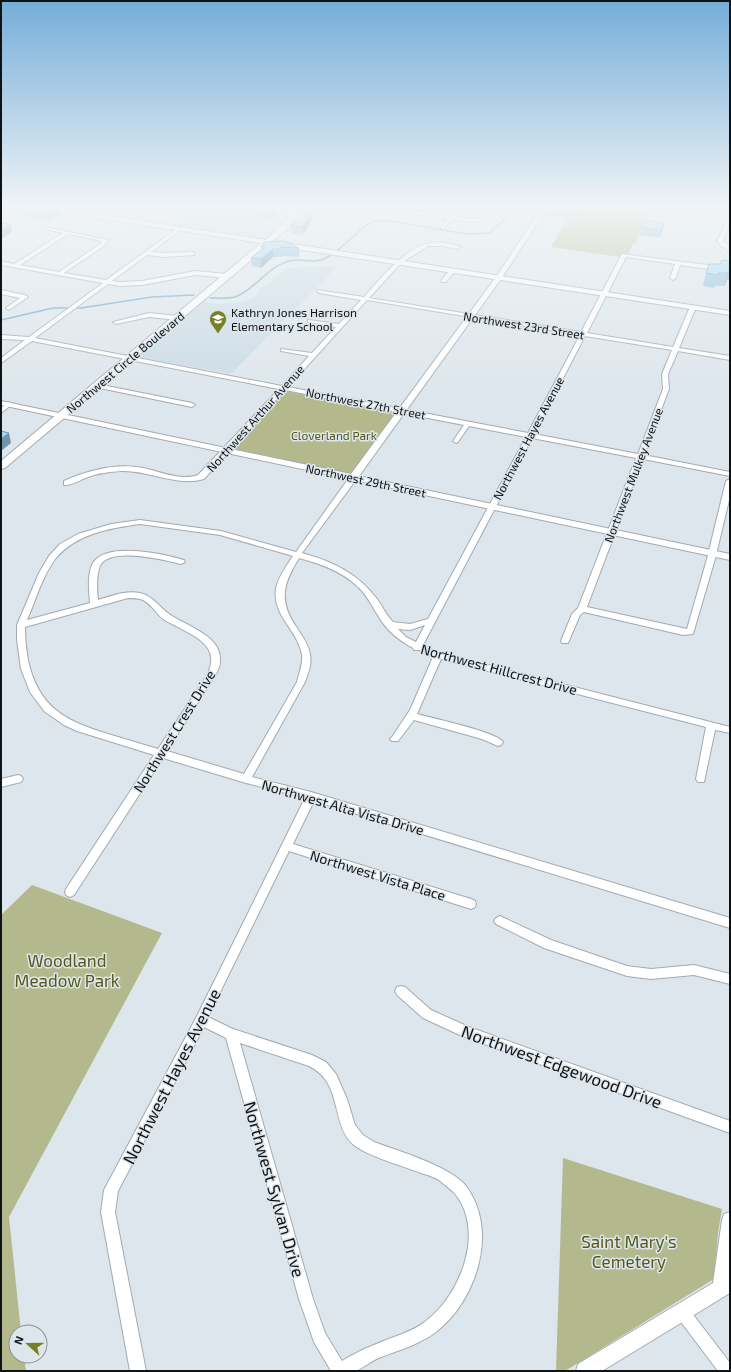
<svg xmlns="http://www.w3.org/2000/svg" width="731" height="1372" viewBox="0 0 731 1372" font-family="'Exo 2',sans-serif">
<rect width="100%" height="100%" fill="#dde6ec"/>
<path fill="#cadbe5" d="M195,206H283L285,213L282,223L263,239L169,225Z
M327,266L337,267L231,374L139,357L202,302L219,304L244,302L256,296L259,290L288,268Z"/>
<path fill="#b4b98d" d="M577,206H636L644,210L652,208L635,244H633L628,255L621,254L620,257L551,247L568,218L547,215L552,208L572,211Z
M286,391L395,413L351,474L234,449Z
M32,885L162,933L9,1217L21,1332H16V1356H24L26,1371H1V915Z
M563,1158L722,1209L718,1233L714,1279L565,1371H556Z"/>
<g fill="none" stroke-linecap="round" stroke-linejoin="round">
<path stroke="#69a2c3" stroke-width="1.5" d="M549,213L565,214L589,206
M338,250L365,226L375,221H392L466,234L489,233L512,213L517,211L537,212
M210,298C218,298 227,299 235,297C255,290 267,267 289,261C307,257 312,267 331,255
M1,320L53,308H81L152,297L194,295"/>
<g stroke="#a2aab0" stroke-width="2">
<path id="minor" d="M160,206H165L142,223H138V221Z
M365,206H376L476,219L479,218L489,206H493C478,227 476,223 453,219L443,229L441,228L448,219L367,207Z
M642,206L688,209L730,207V209H728C731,221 727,230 723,241L730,247V251L721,246L717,241L728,220L724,210L688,211L643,208L641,207Z
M45,227L108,240L104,246L64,273L106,280L178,228L180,229V230L151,252L165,253L192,252L194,253V255L165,257L147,255L112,281L120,282L142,281L195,271L227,274L230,276L227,278L195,275L142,285L120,286L108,284L35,338L282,386L309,356L281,351V349L312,353L336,327L308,322V320L339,324L361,300L319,293L317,292V290L364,297C384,275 412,237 446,243C451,244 456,245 461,247L458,249L441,246H428L401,263L369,298L581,332L622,254L730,268V272L680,265L676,278L673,280L670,278L675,264L626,257L587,333L673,347L690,307L693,305L696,307L679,348L730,356V360L678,351L668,374L669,389L644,455L730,472V476L643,459L587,607L687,629L707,559L726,481L730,479V496L715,559L693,634L683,635L584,612L580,615L568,643H562L561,641L572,614L578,608L636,458L532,438L423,645L434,651L730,727V733L715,730L704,782H698L696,779L706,727L441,659L417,714C431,718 497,732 503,742L501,745L498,746L482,739L414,720L398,741H392L390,739L392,737L410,710L433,657L419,650H414L413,648C400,641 386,630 379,617C373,608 369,599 362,591C346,573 322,564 299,558C283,584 278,601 297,628C302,636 309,645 310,655C312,665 308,673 305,682L252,777L311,792L730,918V928L314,801L293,844L471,899L475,901L476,904L475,907L471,909L289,851L208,1017L233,1029L312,1055L326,1062L336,1074L347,1099L355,1125L363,1135L374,1142C398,1151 450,1166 466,1186C499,1230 477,1300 436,1332C420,1344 400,1350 381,1357C372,1360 364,1368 355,1371C348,1372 338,1371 331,1371L314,1342L299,1299L226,1038L204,1027L118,1191L115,1212L146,1371H130L101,1212L104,1190L197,1016L305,798L246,783L163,758L74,895L70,897L66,895L65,892L66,889L154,755L77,731L64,725L44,711L30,692L21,669L17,640V625L39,573L49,556L60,544L78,534L111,524L140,520L221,531L296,552L351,475H354L358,477L302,553C334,562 357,573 377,599C383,607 386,615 393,622L410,624L428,619L526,437L469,426L458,442L456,443L453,441L464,425L285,390L204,479C176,487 149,470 121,471C110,472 98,473 88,477C81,479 72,486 64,485V481C89,470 117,463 143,468C162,472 180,481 198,475L279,389L32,341L1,363V358L25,340L1,339V335L29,337L103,283L1,265V261L14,264L63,233L45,229ZM68,234L102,241L100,244L59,272L20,265ZM367,300L580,335L528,433L288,387ZM585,336L672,350L662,374L663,389L638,454L534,434ZM140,524L220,535L293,556C287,565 278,577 276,589C272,616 298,630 302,655C303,664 299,673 297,682L244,774L167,751L216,674C218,670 220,666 220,662C223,636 186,626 169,614C159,607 153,596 140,593C126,590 111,596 98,600C97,590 96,576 100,566C109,546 165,560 181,564L185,562L184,560C164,554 106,541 93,563C87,574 89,591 90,603L27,620C36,600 42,576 56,558C76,534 110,528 140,524ZM128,598C133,598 138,598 143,600C151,604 156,613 163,619C177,628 205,637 210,653C213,660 210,667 208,674L158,749C141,744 125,739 108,734C65,721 38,707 28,660C26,649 25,638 25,627ZM425,625L416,642L406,637L398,629L410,630ZM240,1043L309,1066C344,1083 330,1125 354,1145C367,1156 403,1166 421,1173C427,1175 435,1177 440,1181C445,1185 452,1190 456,1195C485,1233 460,1295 426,1321C411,1333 391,1337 374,1345C363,1349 352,1355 342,1361L325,1333L313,1299Z
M450,270L455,271L446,282H442L441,281Z
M1,290L25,295L28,297L9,310L6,308L7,307L20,298L1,294Z
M149,313L178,316L181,318L178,320L149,317L116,324L113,322Z
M97,384L192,403L195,405L192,407L95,387V385Z
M9,402L12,404L11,405L1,413V408Z
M18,775L21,776L23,779L21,782L1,787V779Z
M500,916L551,940L627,966L651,969L694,965L730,974V984L694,975L651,979L627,976L544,948L496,924L494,921L496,918Z
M401,986L405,987L431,1010L469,1027L730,1121V1133L462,1036L423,1018L397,995L395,991L397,987Z
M683,1306L688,1308L730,1363V1371H718L678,1318L676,1313L678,1308Z"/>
</g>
<g stroke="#a2aab0" stroke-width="2">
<path id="tertiary" d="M543,206H549L501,279L359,476L730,554V560L1,405V401L351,474L496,277Z
M730,1212V1293L602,1371H576L578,1364L713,1283L722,1220L724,1214Z"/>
</g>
<g stroke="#a2aab0" stroke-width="2">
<path id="secondary" d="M28,206H43L266,240L288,219V206H294C295,225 287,229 273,241L730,311V315L269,245L5,468L1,469V461L261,243L31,208Z"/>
</g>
<use href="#minor" fill="#fff" fill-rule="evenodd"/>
<use href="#tertiary" fill="#fff" fill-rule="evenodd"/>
<use href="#secondary" fill="#fff" fill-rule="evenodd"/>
</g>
<path fill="#87b9d6" d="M21,210L59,215L49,220L22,216Z
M311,213V221L307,229L302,235L292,233L291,225L301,217Z
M260,214H276L269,219L260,218Z
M664,224L662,232L660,238L640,235L641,227Z
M261,246L299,248V257L282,256V257H273L261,268L252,266L251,258L261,250Z
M730,261V280H727L725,286H715V288L703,286L706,273L720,264Z"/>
<path fill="#6e96ae" d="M57,208L59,215L49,220L48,214Z
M276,210V214L269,219V215Z
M311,213V221L307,229L302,235L301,227Z
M11,224L12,232L1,239V230Z
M664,224L662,232L660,238L661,230Z
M273,249V257L261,268V259Z
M730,269L727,280L725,286L728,273Z
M9,433L11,443L1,451V439Z"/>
<path fill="#9dd7f9" stroke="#6e96ae" d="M28,206H41L57,208L48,214L21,210Z
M267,209L276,210L269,215L260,214Z
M303,212L311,213L307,221L301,227L291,225L301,217Z
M645,219L664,224L661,230L641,227Z
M1,223L11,224L1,230Z
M284,241L299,248L280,247L282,249H273L261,259L251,258L265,247L261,246L264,242Z
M722,260L730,261V269L728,273H718V275L706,273L709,264H720Z
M1,431L9,433L1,439Z"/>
<linearGradient id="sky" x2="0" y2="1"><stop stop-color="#75add9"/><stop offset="0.52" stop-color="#f0f4f6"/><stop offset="1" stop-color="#f0f4f6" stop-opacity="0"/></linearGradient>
<rect width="731" height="398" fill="url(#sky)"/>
<defs>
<g id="school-pin" transform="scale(0.9)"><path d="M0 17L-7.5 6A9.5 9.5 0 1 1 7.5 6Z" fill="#797e27" stroke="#dde6ec"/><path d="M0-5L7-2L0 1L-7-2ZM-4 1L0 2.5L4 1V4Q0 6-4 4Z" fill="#fff"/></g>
</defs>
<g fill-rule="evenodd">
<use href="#school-pin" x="218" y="319"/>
</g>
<g text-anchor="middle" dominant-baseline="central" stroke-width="3" stroke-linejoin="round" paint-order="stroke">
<g font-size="12" fill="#101315" stroke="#dde6ec" text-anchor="start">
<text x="231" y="312">Kathryn Jones Harrison<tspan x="231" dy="14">Elementary School</tspan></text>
</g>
<g font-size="12" fill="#101315" stroke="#dde6ec">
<text transform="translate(524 325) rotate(9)">Northwest 23rd Street</text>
<text transform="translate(125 362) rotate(-40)">Northwest Circle Boulevard</text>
<text transform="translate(366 403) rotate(11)">Northwest 27th Street</text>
<text transform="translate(255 418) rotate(-48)">Northwest Arthur Avenue</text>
<text transform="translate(528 438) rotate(-62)">Northwest Hayes Avenue</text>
<text transform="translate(633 475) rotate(-69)">Northwest Mulkey Avenue</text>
<text transform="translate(366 480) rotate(12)">Northwest 29th Street</text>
</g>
<g font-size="12" fill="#555818" stroke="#dde6ec">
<text x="334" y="435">Cloverland Park</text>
</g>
<g font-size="14" fill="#101315" stroke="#dde6ec">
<text transform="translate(499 669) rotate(15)">Northwest Hillcrest Drive</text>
<text transform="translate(174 731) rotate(-58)">Northwest Crest Drive</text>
<text transform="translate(343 807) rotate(16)">Northwest Alta Vista Drive</text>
<text transform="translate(378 875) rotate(17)">Northwest Vista Place</text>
</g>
<g font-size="17" fill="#555818" stroke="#dde6ec">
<text x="67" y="960">Woodland<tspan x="67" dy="20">Meadow Park</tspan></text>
<text x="629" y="1241">Saint Mary's<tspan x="629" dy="20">Cemetery</tspan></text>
</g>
<g font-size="17" fill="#101315" stroke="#dde6ec">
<text transform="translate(562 1066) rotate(20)">Northwest Edgewood Drive</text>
<text transform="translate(171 1076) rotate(-63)">Northwest Hayes Avenue</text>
<text transform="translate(275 1189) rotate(74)">Northwest Sylvan Drive</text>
</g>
</g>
<rect width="731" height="1372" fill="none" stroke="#101315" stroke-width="4"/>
<g transform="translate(28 1344) rotate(291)"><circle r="19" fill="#dde6ec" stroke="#8b9296"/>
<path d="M0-3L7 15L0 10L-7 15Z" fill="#797e27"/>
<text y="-6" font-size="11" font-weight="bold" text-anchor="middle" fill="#101315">N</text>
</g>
</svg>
